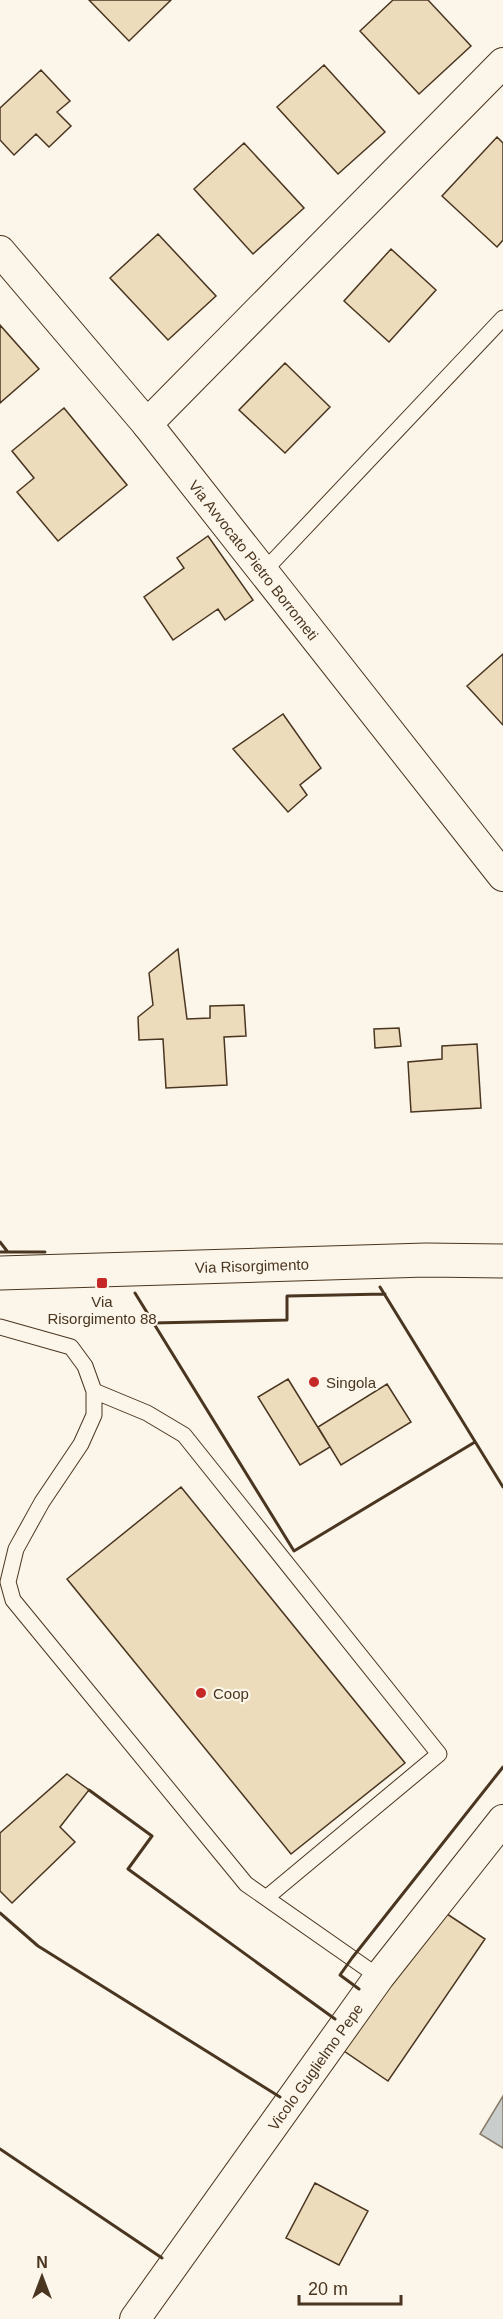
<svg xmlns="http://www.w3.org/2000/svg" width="503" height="2319" viewBox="0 0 503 2319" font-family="Arial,sans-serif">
<rect width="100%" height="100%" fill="#fbf6e9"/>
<path fill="#c9cecd" stroke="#887966" stroke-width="1.5" d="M503,2096V2148L480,2134Z"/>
<path fill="#ecdcbc" stroke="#4a3520" stroke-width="1.5" d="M89,0H171L129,41Z
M393,0H428L471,46L419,94L360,31Z
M324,65L385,132L338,174L277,107Z
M41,70L70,101L57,112L71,126L49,147L36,134L14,155L0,140V108Z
M497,137L503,143V240L497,247L442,196Z
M244,143L304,208L253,254L194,189Z
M158,234L216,296L168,340L110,278Z
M391,249L436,290L389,342L344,301Z
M0,325L39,369L0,403Z
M285,363L330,407L285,453L239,410Z
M64,408L127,485L58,541L17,492L34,478L12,451Z
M208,536L253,600L225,620L218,609L173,640L144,597L184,568L177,558Z
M503,654V725L467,686Z
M283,714L321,768L300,785L307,795L288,812L233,749Z
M178,949L187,1019L210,1018V1006L244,1005L246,1036L224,1037L227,1085L166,1088L163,1039L139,1040L138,1017L153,1005L149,973Z
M399,1028L401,1046L375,1048L374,1029Z
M477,1044L481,1108L411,1112L408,1062L442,1059V1046Z
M288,1379L330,1447L300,1465L258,1397Z
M387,1384L411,1422L341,1465L318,1427Z
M181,1487L405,1763L291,1854L67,1579Z
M67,1774L89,1790L60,1827L75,1842L12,1903L0,1891V1833Z
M441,1910L485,1939L388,2081L344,2051Z
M315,2183L368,2211L339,2265L286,2238Z"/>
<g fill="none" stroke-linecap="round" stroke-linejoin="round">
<g stroke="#4a3520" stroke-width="17">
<path id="lane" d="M263,572L503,318
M0,1327L71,1347L85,1366L94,1391V1415L81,1444L42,1502L16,1549L8,1582L13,1600L246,1884L379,1977
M94,1391L147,1413L184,1435L439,1754L266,1898"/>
</g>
<g stroke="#4a3520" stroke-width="32">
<g id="street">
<path id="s1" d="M0,251L147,424L503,876"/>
<path d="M147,424L503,63"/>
<path id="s2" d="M135,2319L379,1977L503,1820"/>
</g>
</g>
<g stroke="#4a3520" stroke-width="35">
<g id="secondary">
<path id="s3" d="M0,1273L426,1260L503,1261"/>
</g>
</g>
<use href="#lane" stroke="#fbf6e9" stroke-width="15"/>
<use href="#street" stroke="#fbf6e9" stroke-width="30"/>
<use href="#secondary" stroke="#fbf6e9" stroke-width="33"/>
<path stroke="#4a3520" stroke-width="3" d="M0,1242L7,1251
M0,1252H45
M380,1287L503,1487
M135,1293L294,1551L475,1442
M153,1323L287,1320V1296L385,1294
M89,1790L152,1836L128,1869L335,2019
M0,1913L38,1946L280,2097
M359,1989L340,1975L352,1958L503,1767
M0,2149L162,2258"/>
</g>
<g fill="#c62828" stroke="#fbf6e9" stroke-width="2">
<rect x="96" y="1277" width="12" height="12" rx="3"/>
<circle cx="314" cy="1382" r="6"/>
<circle cx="201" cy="1693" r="6"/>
</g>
<g text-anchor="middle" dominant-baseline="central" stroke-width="4.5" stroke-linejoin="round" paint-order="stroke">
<g font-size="15" fill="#4a3520" stroke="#fbf6e9">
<text stroke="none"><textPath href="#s1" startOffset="400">Via Avvocato Pietro Borrometi</textPath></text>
<text stroke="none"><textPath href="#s3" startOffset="252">Via Risorgimento</textPath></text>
<text stroke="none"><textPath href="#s2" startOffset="310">Vicolo Guglielmo Pepe</textPath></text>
</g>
<g font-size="15" fill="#4a3520" stroke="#fbf6e9" text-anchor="start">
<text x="102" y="1301" text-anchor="middle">Via<tspan x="102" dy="17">Risorgimento 88</tspan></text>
<text x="326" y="1382">Singola</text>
<text x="213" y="1693">Coop</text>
</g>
</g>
<g transform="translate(42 2277)" stroke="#fbf6e9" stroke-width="4.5" paint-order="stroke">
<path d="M0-4.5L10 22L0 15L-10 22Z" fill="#4a3520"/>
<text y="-9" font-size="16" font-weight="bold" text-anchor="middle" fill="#4a3520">N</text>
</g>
<path d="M299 2295v9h102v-9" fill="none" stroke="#4a3520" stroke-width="3"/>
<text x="308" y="2295" font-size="18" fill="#4a3520" stroke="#fbf6e9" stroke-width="4.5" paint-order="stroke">20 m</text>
</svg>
